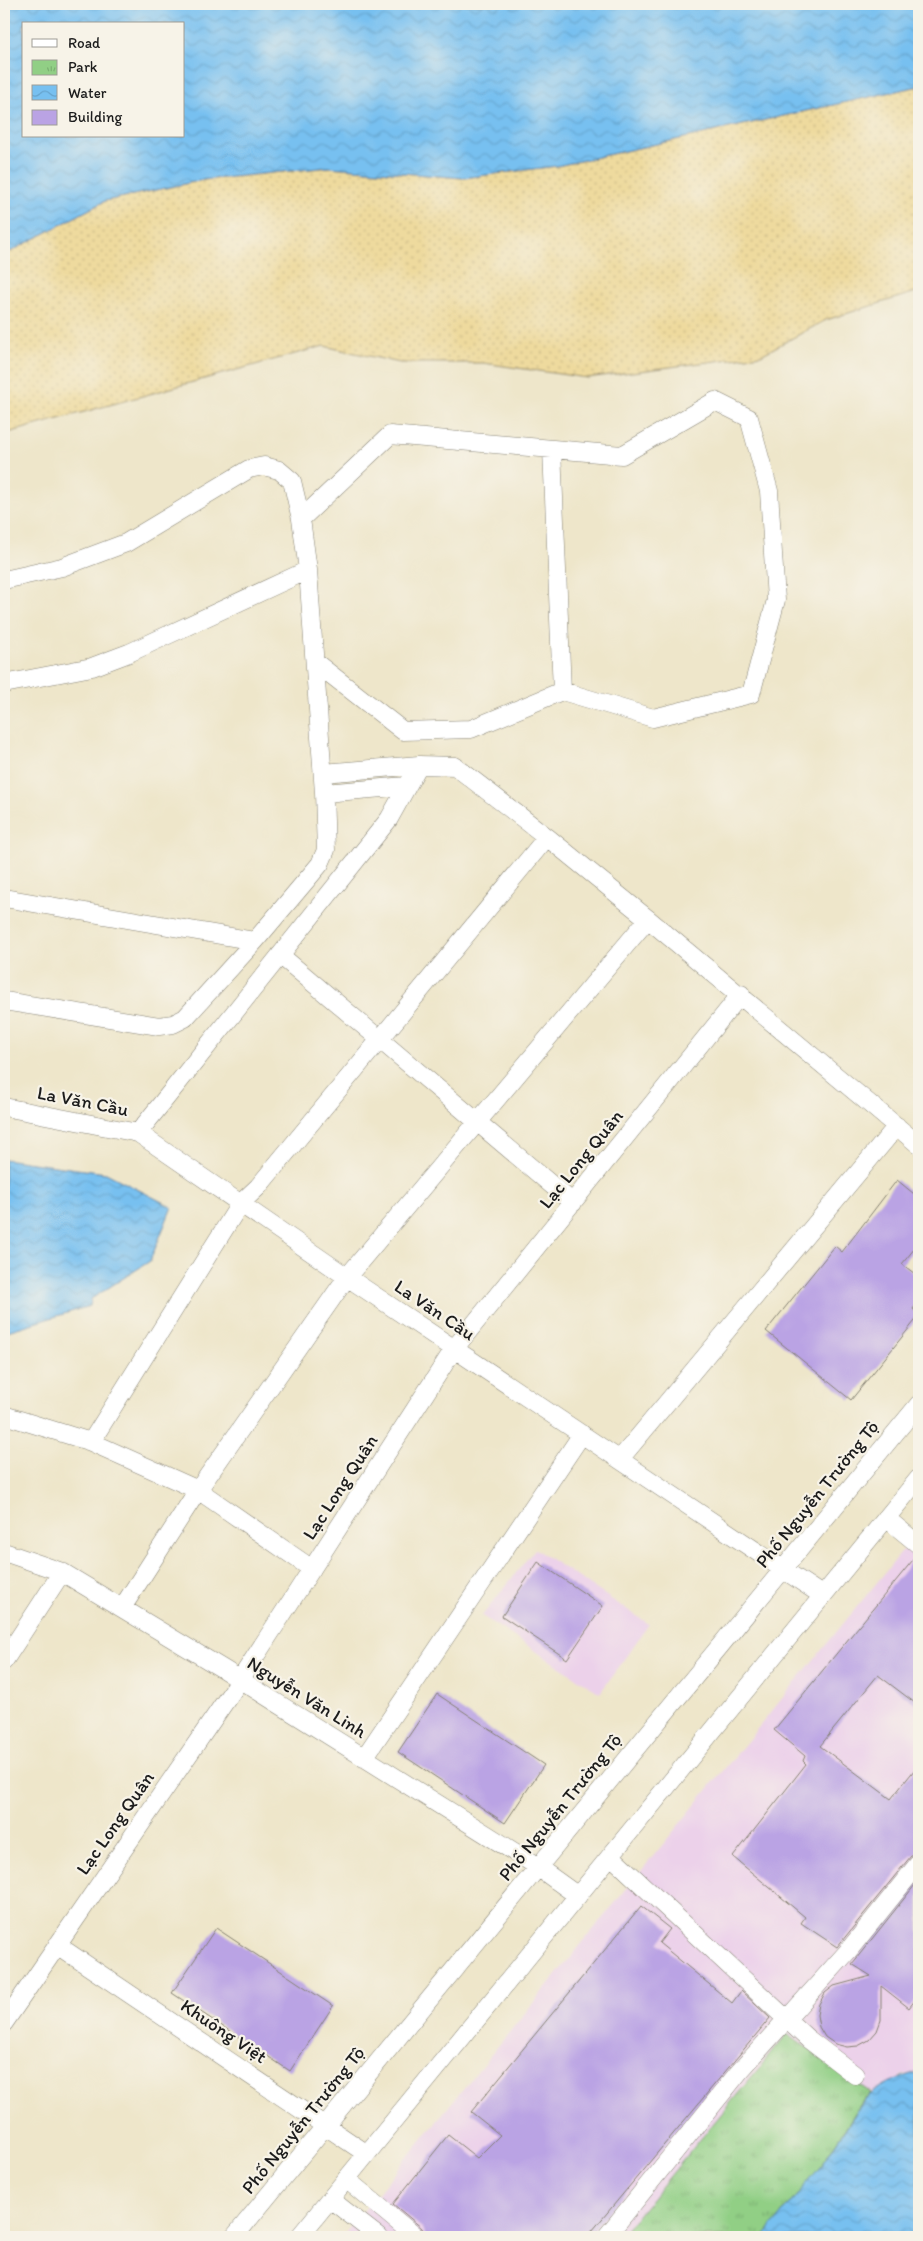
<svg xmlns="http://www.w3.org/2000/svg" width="923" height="2241" viewBox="0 0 923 2241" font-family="Itim,sans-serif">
<defs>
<pattern id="sand-dots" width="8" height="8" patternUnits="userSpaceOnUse" patternTransform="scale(1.25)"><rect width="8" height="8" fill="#eeda9e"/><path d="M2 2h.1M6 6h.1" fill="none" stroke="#ccba88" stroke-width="1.8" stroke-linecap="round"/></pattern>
<pattern id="park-tufts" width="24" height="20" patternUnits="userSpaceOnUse" patternTransform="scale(1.25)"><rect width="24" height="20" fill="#91cf85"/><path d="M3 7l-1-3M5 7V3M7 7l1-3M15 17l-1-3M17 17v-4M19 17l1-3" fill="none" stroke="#7cb172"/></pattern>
<pattern id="water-waves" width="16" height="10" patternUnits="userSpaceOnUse" patternTransform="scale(1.25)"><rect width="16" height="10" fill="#77c0f0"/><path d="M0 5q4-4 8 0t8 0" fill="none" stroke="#66a4cd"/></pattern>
</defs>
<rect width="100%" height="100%" fill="#f7f3e8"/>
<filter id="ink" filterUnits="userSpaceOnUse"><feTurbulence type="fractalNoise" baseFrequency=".02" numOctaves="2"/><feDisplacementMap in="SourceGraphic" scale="10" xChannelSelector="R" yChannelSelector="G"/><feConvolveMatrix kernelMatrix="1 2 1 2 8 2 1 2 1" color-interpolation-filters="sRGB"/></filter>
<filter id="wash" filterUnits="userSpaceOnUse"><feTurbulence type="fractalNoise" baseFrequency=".0096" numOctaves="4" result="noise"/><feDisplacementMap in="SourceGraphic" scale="20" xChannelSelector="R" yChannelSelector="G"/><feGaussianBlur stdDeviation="1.12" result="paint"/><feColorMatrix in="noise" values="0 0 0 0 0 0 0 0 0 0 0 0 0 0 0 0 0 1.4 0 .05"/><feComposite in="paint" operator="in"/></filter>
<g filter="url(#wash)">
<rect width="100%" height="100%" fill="#eee6ca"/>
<path fill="#ecd1ea" d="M919,1531V2072L904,2075L871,2093L787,2034L620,2237H342Z
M535,1549L649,1624L600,1693L482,1616Z"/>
<path fill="url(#sand-dots)" stroke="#857b5d" d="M919,86V291L826,320L761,355L587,378L483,363H400L324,346L4,434V255L105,201L203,180L330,167L463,178L557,166Z"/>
<path fill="url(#park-tufts)" stroke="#567650" d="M787,2034L871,2093L864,2099L820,2167L763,2237H620Z"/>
<path fill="url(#water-waves)" stroke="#4a6e86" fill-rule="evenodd" d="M4,4H919V86L557,166L463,178L330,167L203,180L105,201L4,255ZM24,24H184V136H24Z
M4,1159L106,1173L172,1207L150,1261L91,1299L90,1306L4,1332Z
M919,2072V2237H763L820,2167L865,2099C880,2086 900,2076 919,2072Z"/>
<g id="blocks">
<path fill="#baa3e4" d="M897,1180L919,1198V1243L902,1264L919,1277V1301L913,1309L919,1316L851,1400L766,1331L835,1246L842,1252Z
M917,1555H919V1706L878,1675L820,1746L891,1799L919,1764V1853L911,1856L837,1947L801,1923L805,1917L733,1857L806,1764L803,1761L805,1756L774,1730Z
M538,1562L603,1606L567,1659L502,1616Z
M437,1694L544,1765L505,1823L398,1752Z
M919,1880V1995L909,2008L881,1986V2020L877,2031L869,2040L858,2046L847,2047L835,2044L825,2037L819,2027L817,2015L819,2004L825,1993L834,1986L871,1976L852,1964Z
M641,1906L670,1929L659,1943L732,2003L741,1991L770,2018L587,2237H425L422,2228L393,2204L448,2135L477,2158L500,2135L471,2112Z
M216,1928L333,2006L290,2071L172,1993Z"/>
</g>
</g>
<g filter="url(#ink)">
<use href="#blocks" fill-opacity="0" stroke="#858173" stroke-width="1"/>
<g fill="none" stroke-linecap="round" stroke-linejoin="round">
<g stroke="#858173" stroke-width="19">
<path id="minor" d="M552,449L562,691
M301,519L390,435L622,455L715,401L749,418L769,491L776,600L751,694L653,718L562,691L471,729L403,731L315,662
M4,580L62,567L126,543L249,469L264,466L279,470L292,481L301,519L308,570L324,793L326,850L320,864L255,941L185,1018L173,1024L159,1026L4,1001
M4,684L92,667L129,653L308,570
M323,773L419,765
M324,793L406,786
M4,898L255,941
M280,955L573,1203
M4,1107L138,1133L347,1277L823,1596
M138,1133L389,819L419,765L455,766L547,837L648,919L919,1145
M4,1415L91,1442L198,1490L312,1569
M91,1442L240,1204L258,1187L547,837
M620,1459L897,1126
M886,1518L919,1545
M4,1552L62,1572L223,1669L532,1863L578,1896
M122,1608L198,1490L347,1277L648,919
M4,1661L62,1572
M364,1758L582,1434
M611,1856L808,2039L855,2075
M57,1945L367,2154
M4,2023L240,1680L454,1349L741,994
M346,2179L415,2236
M330,2199L379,2237
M234,2237L919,1404
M299,2237L919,1478
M606,2237L739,2072L848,1951L919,1863"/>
</g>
<use href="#minor" stroke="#fff" stroke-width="18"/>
</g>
</g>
<g text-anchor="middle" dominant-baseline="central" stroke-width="4.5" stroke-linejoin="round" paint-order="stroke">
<g font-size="19" fill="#1c1c1c" stroke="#f7f3e8">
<text transform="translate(83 1101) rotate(11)">La Văn Cầu</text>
<text transform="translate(581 1159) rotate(-51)">Lạc Long Quân</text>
<text transform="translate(435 1310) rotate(34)">La Văn Cầu</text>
<text transform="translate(340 1487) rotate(-57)">Lạc Long Quân</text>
<text transform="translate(817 1494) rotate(-51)">Phố Nguyễn Trường Tộ</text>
<text transform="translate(307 1697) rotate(32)">Nguyễn Văn Linh</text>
<text transform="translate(560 1807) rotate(-51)">Phố Nguyễn Trường Tộ</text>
<text transform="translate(115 1823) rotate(-55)">Lạc Long Quân</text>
<text transform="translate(224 2031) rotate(34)">Khuông Việt</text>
<text transform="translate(303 2120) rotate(-51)">Phố Nguyễn Trường Tộ</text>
</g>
</g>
<rect width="923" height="2241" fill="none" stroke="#f7f3e8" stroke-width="20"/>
<rect x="22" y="22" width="162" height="115" fill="#f7f3e8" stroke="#9f9d96"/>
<rect x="32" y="39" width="25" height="8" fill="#ffffff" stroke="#9f9d96"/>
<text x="68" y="48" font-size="15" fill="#1c1c1c">Road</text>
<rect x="32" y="60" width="25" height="15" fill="url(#park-tufts)" stroke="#9f9d96"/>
<text x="68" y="72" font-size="15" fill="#1c1c1c">Park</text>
<rect x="32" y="85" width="25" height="15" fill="url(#water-waves)" stroke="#9f9d96"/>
<text x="68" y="98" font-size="15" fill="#1c1c1c">Water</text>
<rect x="32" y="110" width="25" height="15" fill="#baa3e4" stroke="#9f9d96"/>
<text x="68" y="122" font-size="15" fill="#1c1c1c">Building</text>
</svg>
